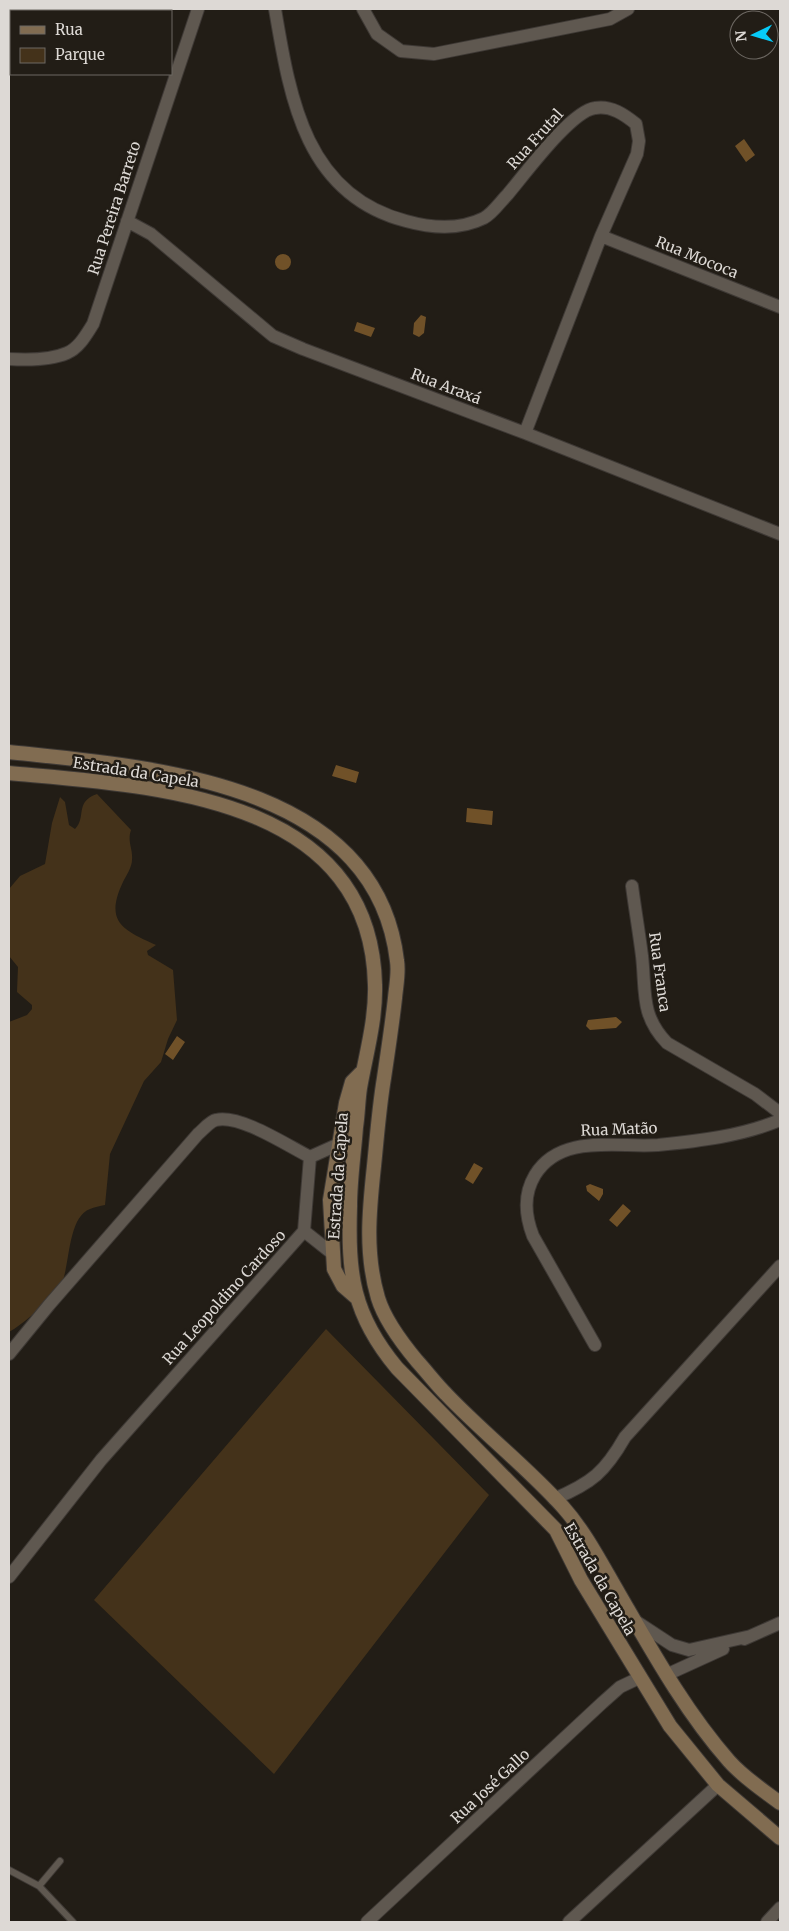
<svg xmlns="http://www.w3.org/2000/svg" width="789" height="1931" viewBox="0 0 789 1931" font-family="Merriweather,serif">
<rect width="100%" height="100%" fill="#221d16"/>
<path fill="#44321a" d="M97,794L131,830C127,842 133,848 132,860C132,867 126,876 123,882C104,922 123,930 156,945L147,951L148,955L173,970L177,1020L168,1039L161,1062L144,1081L110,1154L105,1205C100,1206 94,1207 90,1209C68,1217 70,1263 62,1283C57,1295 21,1326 9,1332V1022L27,1015L32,1009V1005L17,992L18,967L9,956V889L20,876L45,864L52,823L60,797L65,802L69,825L75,829C87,817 74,802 97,794Z
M326,1329L489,1495L274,1774L94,1600Z"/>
<path fill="#705128" d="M744,139L755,155L746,162L735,146Z
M275 262a8 8 0 1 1 16 0a8 8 0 1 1-16 0Z
M421,315L426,317L424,333L419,337L413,334L414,323Z
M357,322L375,328L371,337L354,331Z
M336,765L359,772L356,783L332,776Z
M467,808L493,811L492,825L466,822Z
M616,1017L622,1022L616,1028L590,1030L586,1026L588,1020Z
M177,1036L185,1042L173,1060L165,1054Z
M474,1163L483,1168L473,1184L465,1179Z
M590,1184L603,1189V1194L599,1201L587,1191L586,1186Z
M623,1204L631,1211L617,1227L609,1220Z"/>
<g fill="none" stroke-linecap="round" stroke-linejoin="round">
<g stroke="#3e3935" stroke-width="8">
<path id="service" d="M60,1861L39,1886L73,1922
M9,1870L39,1886"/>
</g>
<g stroke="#3e3935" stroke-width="14">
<path id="minor" d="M275,9C290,98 305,195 406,221C431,228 460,230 484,218C493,213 501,201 508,194C525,174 571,111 595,108C611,105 625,115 636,124L639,141L637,154L601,236L525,433
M363,9L377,34L401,51L434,54L610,19L628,9
M127,221L151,234L273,336L303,349L525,433L780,534
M601,236L780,307
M9,359C26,360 51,360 67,353C79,348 86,335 93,324L198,9
M632,886C635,909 639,932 642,956C646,991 640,1015 667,1043L755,1094L780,1113
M310,1157L339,1144
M304,1231L333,1254
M595,1345L533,1236C525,1215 523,1195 535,1175C561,1133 617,1148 658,1145C699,1141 742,1136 780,1120
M9,1354L49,1305L198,1134C203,1130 210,1121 216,1120C240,1114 288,1146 310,1157
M554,1499C592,1483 605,1472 625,1437L780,1266
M9,1577L101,1460L304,1231L310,1157
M634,1620L672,1645L689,1650L751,1636
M744,1639L780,1623
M666,1675L723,1649
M367,1922L602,1703L620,1687L639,1678
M569,1922L718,1785
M767,1922L780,1908"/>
</g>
<g stroke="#3e3935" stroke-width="16">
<path id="secondary" d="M9,752C149,767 376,781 397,961C399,973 396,986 395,998C392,1025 388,1051 384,1078C379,1108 377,1137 374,1166C369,1212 365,1254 378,1298C385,1321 402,1343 417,1361C427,1372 436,1384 446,1394C483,1433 527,1467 563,1507C586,1533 602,1565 619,1594C652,1651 685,1711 729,1761C744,1778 763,1790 780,1803
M9,773C150,786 371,794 375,985C376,1020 366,1054 360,1088C358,1101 358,1115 356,1127C354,1154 350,1180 350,1206C348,1274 352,1314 397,1368L556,1530L581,1580L670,1726L718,1785L780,1838
M358,1299L343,1286L334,1269L330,1200L346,1103L352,1082L361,1073"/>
</g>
<use href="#service" stroke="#5f5850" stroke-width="6"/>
<use href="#minor" stroke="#5f5850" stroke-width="12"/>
<use href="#secondary" stroke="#816c51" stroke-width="14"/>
</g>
<g text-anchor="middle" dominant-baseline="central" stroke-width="5" stroke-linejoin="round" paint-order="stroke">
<g font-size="15" fill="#ddd9d5" stroke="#221d16">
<text transform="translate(535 139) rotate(-48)">Rua Frutal</text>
<text transform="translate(114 208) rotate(-72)">Rua Pereira Barreto</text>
<text transform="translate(697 257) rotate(22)">Rua Mococa</text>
<text transform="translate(446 386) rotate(21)">Rua Araxá</text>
<text transform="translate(136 772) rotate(9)">Estrada da Capela</text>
<text transform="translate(660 972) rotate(82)">Rua Franca</text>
<text transform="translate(619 1129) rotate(-2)">Rua Matão</text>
<text transform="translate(338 1176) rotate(-86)">Estrada da Capela</text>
<text transform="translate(224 1297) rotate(-48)">Rua Leopoldino Cardoso</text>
<text transform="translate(600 1579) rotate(60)">Estrada da Capela</text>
<text transform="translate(490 1786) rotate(-43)">Rua José Gallo</text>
</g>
</g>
<rect width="789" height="1931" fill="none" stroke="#ddd9d5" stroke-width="20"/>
<rect x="10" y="10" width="162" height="65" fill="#221d16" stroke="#6d6862"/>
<rect x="20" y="26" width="25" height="8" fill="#816c51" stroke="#6d6862"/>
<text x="55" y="35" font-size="15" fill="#ddd9d5">Rua</text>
<rect x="20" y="48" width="25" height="15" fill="#44321a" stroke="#6d6862"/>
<text x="55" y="60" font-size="15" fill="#ddd9d5">Parque</text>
<g transform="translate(754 35) rotate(265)"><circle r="24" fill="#221d16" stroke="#6d6862"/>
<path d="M0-4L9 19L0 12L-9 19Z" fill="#07cbf9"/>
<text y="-8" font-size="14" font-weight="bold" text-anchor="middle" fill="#ddd9d5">N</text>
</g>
</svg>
